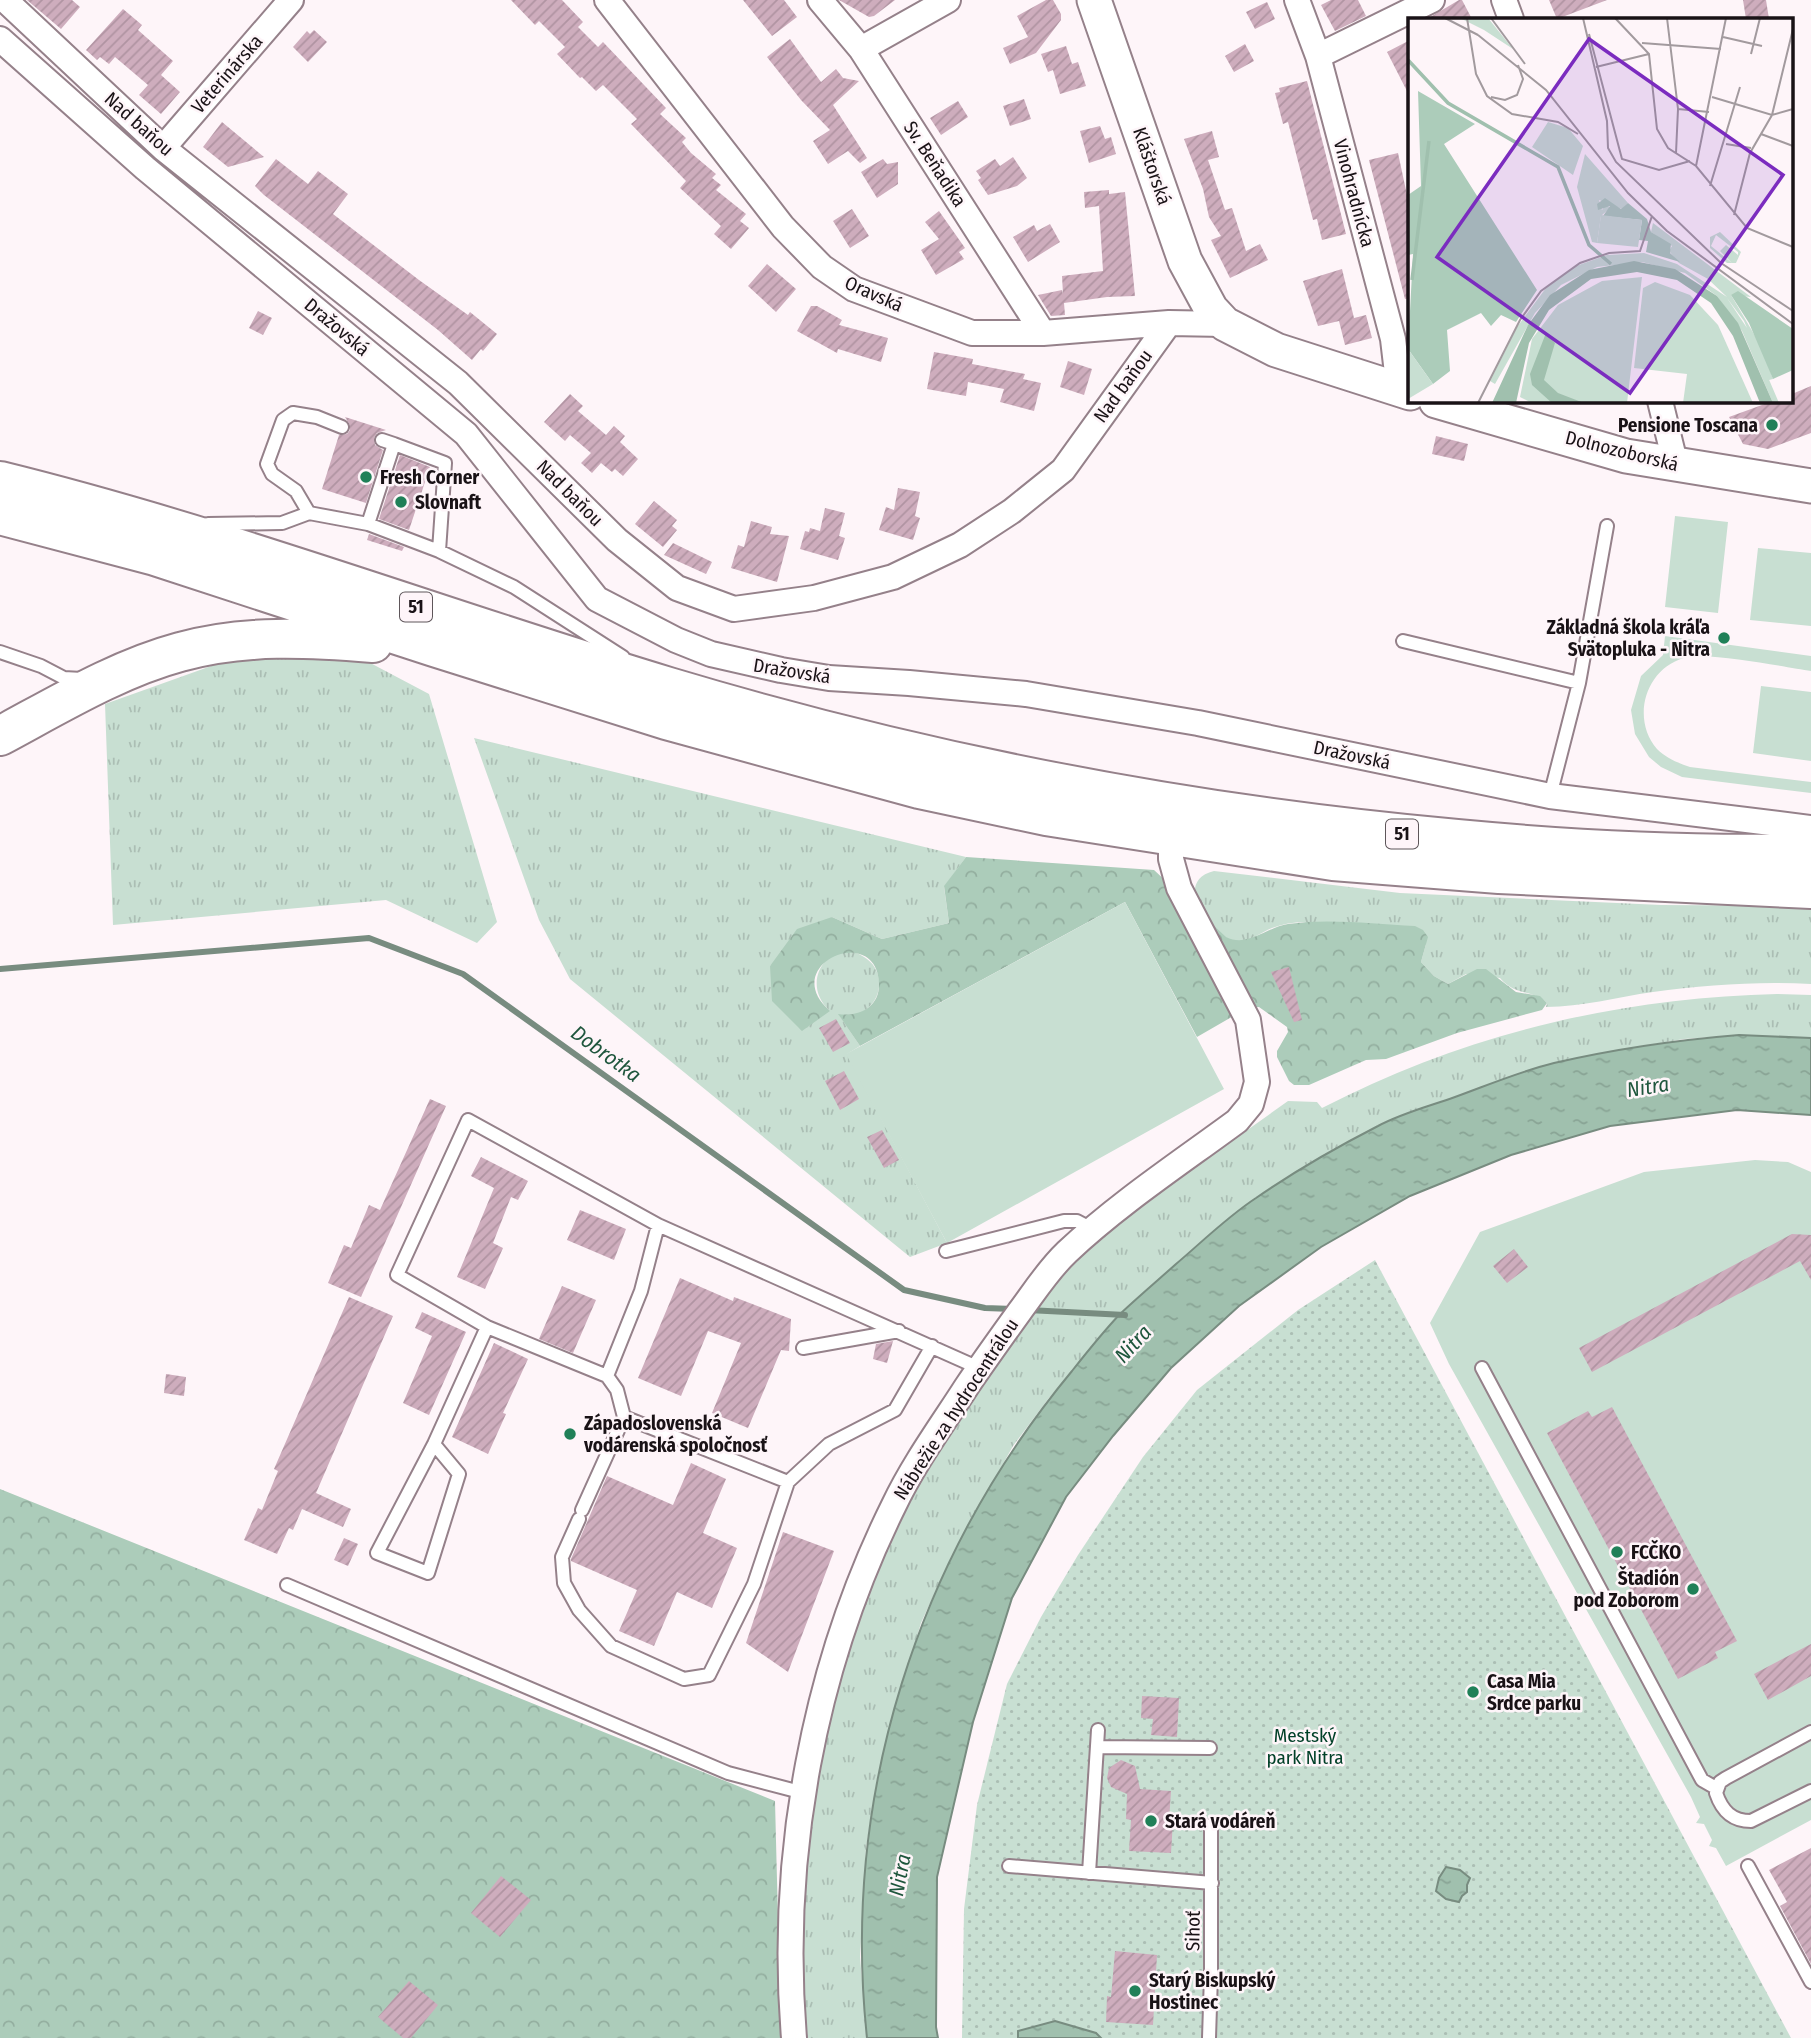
<svg xmlns="http://www.w3.org/2000/svg" width="1811" height="2038" viewBox="0 0 1811 2038" font-family="'Fira Sans Condensed',sans-serif">
<defs>
<pattern id="grass-tufts" width="24" height="20" patternUnits="userSpaceOnUse" patternTransform="scale(1.75)"><rect width="24" height="20" fill="#c8dfd2"/><path d="M3 7l-1-3M5 7V3M7 7l1-3M15 17l-1-3M17 17v-4M19 17l1-3" fill="none" stroke="#abbeb4"/></pattern>
<pattern id="forest-crowns" width="20" height="18" patternUnits="userSpaceOnUse" patternTransform="scale(1.75)"><rect width="20" height="18" fill="#acccba"/><path d="M2 6a3 3 0 1 1 6 0M12 15a3 3 0 1 1 6 0" fill="none" stroke="#93ae9f"/></pattern>
<pattern id="park-dots" width="8" height="8" patternUnits="userSpaceOnUse" patternTransform="scale(1.75)"><rect width="8" height="8" fill="#c8dfd2"/><path d="M2 2h.1M6 6h.1" fill="none" stroke="#abbeb4" stroke-width="1.8" stroke-linecap="round"/></pattern>
<pattern id="water-ripples" width="26" height="14" patternUnits="userSpaceOnUse" patternTransform="scale(1.75)"><rect width="26" height="14" fill="#a0c0ae"/><path d="M2 4q2-2 4 0t4 0M15 11q2-2 4 0t4 0" fill="none" stroke="#89a495"/></pattern>
<pattern id="building-hatch" width="6" height="6" patternUnits="userSpaceOnUse" patternTransform="scale(1.75)"><rect width="6" height="6" fill="#ceadbd"/><path d="M-1 1l2-2M0 6l6-6M5 7l2-2" fill="none" stroke="#b094a2"/></pattern>
</defs>
<rect width="100%" height="100%" fill="#fef5f9"/>
<path fill="url(#grass-tufts)" d="M256,650L359,657L429,694L497,922L477,943L386,900L113,925L105,704Z
M474,738L966,857L944,887L949,923L882,939L832,917L770,966L830,1011C796,980 834,933 867,959C886,973 882,1004 860,1013C853,1016 846,1015 839,1015L860,1046L847,1054L947,1243L910,1257L570,979L539,920Z
M1214,871L1400,893L1661,905L1811,906V984C1759,981 1705,985 1653,992C1617,997 1582,1007 1546,1007L1547,1003C1533,989 1516,997 1500,978L1466,974L1448,984L1434,976L1421,962L1426,944C1398,939 1370,934 1341,929C1329,926 1316,922 1304,922C1294,922 1282,924 1272,928C1261,932 1250,942 1238,942C1214,940 1169,882 1214,871Z
M1777,994L1811,995V1038L1739,1035L1684,1039L1630,1048L1551,1064L1382,1124L1254,1199L1214,1231L1120,1315L1049,1398L1013,1446L951,1557L921,1623L892,1721L877,1779L866,1848L860,1957L867,2038H804L800,1985L803,1868L819,1753L851,1638L901,1511L979,1387L1033,1316L1062,1272L1096,1241L1146,1202L1288,1101L1317,1102L1322,1108C1465,1034 1617,998 1777,994Z"/>
<path fill="url(#forest-crowns)" d="M966,857L1154,870L1226,937C1248,948 1267,927 1288,924C1327,918 1375,924 1415,926L1423,930L1428,937L1421,962L1434,976L1448,984L1477,969H1486L1516,992L1540,996L1547,1003L1542,1010L1457,1033L1386,1059L1366,1060L1309,1085H1294L1289,1081L1277,1057V1051L1288,1032L1287,1027L1259,1007H1249L1197,1037L1125,902L860,1046L838,1014C859,1017 880,1007 879,983C876,922 777,965 830,1011L802,1031L772,1001L770,966L797,929L832,917L882,939L949,923L944,886Z
M0,1489L775,1801L781,2038H0Z"/>
<path fill="url(#park-dots)" d="M1375,1260L1791,2038H962L964,1909L977,1805L1007,1684L1041,1617L1078,1555L1143,1457L1197,1390L1298,1310Z"/>
<path fill="#c8dfd2" d="M1675,516L1728,522L1718,613L1665,607Z
M1758,548L1811,553V626L1750,620Z
M1665,636L1811,656V671C1783,667 1707,651 1684,658C1645,669 1631,719 1657,749C1666,758 1678,763 1690,767L1811,782V793L1682,777L1661,767L1649,757L1635,734L1631,710L1641,676L1663,655Z
M1761,686L1811,692V761L1753,753Z
M1125,902L1224,1089L947,1243L846,1054Z
M1755,1160L1788,1162L1811,1172V1820L1726,1866L1716,1848L1709,1846L1712,1840L1704,1824L1696,1823L1700,1817L1691,1797L1449,1364L1430,1323L1480,1232L1644,1172Z"/>
<path fill="url(#water-ripples)" stroke="#788c80" stroke-width="2" d="M1739,1035L1811,1038V1115L1737,1110L1610,1126L1511,1155L1410,1196L1321,1247L1239,1306L1171,1368L1113,1436L1066,1497L1012,1598L973,1722L937,1877L936,2027L938,2038H867C841,1796 917,1558 1072,1371C1087,1352 1103,1332 1120,1314C1138,1297 1157,1281 1176,1264C1202,1242 1227,1217 1256,1198C1295,1171 1337,1147 1378,1126C1402,1113 1430,1106 1455,1097C1488,1085 1521,1071 1554,1063C1615,1049 1677,1040 1739,1035Z
M1446,1867L1460,1870L1470,1878L1467,1885V1892L1462,1896L1459,1902L1446,1899L1436,1891L1439,1878Z
M1055,2021L1096,2033L1101,2038H1018V2031Z"/>
<g fill="none" stroke-linecap="round" stroke-linejoin="round">
<path stroke="#788c80" stroke-width="6" d="M0,969L369,938L463,974L904,1290L985,1308L1013,1309
M1028,1310L1125,1315"/>
</g>
<path fill="url(#building-hatch)" d="M27,0H72L80,7L61,29Z
M511,0H562L583,22L578,27L598,47L603,42L666,108L660,114L686,138L682,142L691,153L716,174L712,178L721,185L716,190L746,214L740,221L749,228L731,249L714,234L721,226L680,188L686,181L631,124L637,119L603,85L596,91L582,77L580,78L557,54L565,47L539,21L535,25Z
M743,0H784L797,17L772,36Z
M839,0H895L874,16L869,17Z
M1046,0H1053L1061,14V20L1036,53L1010,64L1003,48L1028,37L1017,16Z
M1331,0H1358L1366,16L1335,31L1321,5Z
M1459,0H1462L1472,19H1427Z
M1549,0H1607L1557,19Z
M1743,0H1766L1769,19H1746Z
M1267,2L1275,19L1255,29L1246,12Z
M123,9L142,25L138,30L173,61L161,75L180,92L161,114L139,95L148,85L115,57L109,64L100,57L97,60L86,50Z
M314,30L327,42L308,62L293,47L307,31L310,34Z
M790,39L821,82L836,69L843,78L859,81L833,105L867,158L860,163L848,151L828,164L813,141L830,130L801,100L767,57Z
M1410,40V97L1387,52Z
M1245,44L1254,61L1234,72L1225,56Z
M1066,46L1072,64L1078,62L1086,86L1060,94L1053,70L1048,72L1041,54Z
M1307,81L1346,234L1322,240L1317,219L1313,220L1288,122L1283,124L1275,93L1280,92L1279,88Z
M1024,99L1031,119L1010,126L1003,106Z
M958,101L968,117L941,135L930,118Z
M222,122L264,157L228,167L203,147Z
M1100,126L1105,139L1111,137L1116,154L1089,163L1080,131Z
M1212,131L1219,157L1208,160L1225,210L1232,208L1246,251L1260,244L1268,260L1230,278L1211,240L1221,236L1209,217L1203,189L1184,139Z
M1398,153L1410,209V298L1405,299L1369,160Z
M1013,157L1027,178L1017,186L988,195L978,180L981,178L976,171L995,159L1000,166Z
M276,159L308,184L318,171L348,194L333,214L419,280L468,315L470,312L497,334L483,351L481,349L472,360L438,330L264,195L255,186Z
M883,159L887,164L898,162V184L877,198L861,172Z
M1109,190V194L1125,192L1135,296L1107,297L1064,303L1065,315L1051,316L1038,295L1062,290L1063,294L1062,276L1103,271L1099,206L1085,208L1084,192Z
M852,209L869,236L850,248L833,221Z
M939,211L965,248L959,252L964,259L936,275L921,250L939,239L925,222Z
M1050,224L1060,242L1028,262L1013,237L1034,225L1037,231Z
M767,264L796,289L776,312L748,286Z
M1342,269L1354,318L1366,315L1372,338L1345,345L1339,321L1318,326L1303,281Z
M811,306H817L842,320L839,325L888,338L881,362L838,349L837,353L797,331Z
M258,311L272,318L263,335L249,328Z
M934,352L973,359L972,364L1025,374L1023,379L1041,383L1034,411L1000,402L1004,389L968,382L966,396L927,389Z
M1068,361L1092,369L1084,395L1060,387Z
M1811,386V433L1768,449L1743,444L1729,417L1773,401H1792V394Z
M570,394L583,406L578,411L606,435L614,426L625,436L620,442L638,459L623,476L615,469L612,472L601,463L592,473L581,463L591,453L570,435L565,441L544,422Z
M345,417L386,430L377,433L374,438L375,445L383,450L366,503L322,489L339,435L347,434L350,430V425Z
M1436,436L1468,444L1464,461L1432,454Z
M400,455L430,467L409,530L379,519Z
M898,488L920,492L915,516L920,518L913,540L879,530L886,507L894,510Z
M654,501L677,520L672,526L677,530L663,547L635,524Z
M825,508L845,513L839,536L845,538L838,560L800,549L805,531L809,532L810,528L820,531Z
M751,521L772,527L770,534L789,536L777,582L731,568L738,545L744,547Z
M369,534L404,547L402,551L367,540Z
M673,543L712,562L706,574L664,555Z
M1289,967L1302,1020L1294,1022L1271,972Z
M836,1019L850,1043L833,1052L819,1028Z
M844,1071L859,1099L840,1110L825,1081Z
M430,1099L446,1106L361,1297L328,1283L344,1245L351,1248L369,1205L380,1210Z
M882,1130L899,1160L884,1168L867,1137Z
M481,1157L528,1181L518,1200L511,1197L493,1243L503,1248L485,1289L457,1277L494,1188L471,1176Z
M580,1210L626,1229L614,1260L567,1240Z
M1792,1234L1811,1235V1280L1800,1261L1592,1372L1579,1348Z
M1514,1249L1528,1267L1507,1283L1493,1266Z
M680,1278L733,1301L734,1297L791,1319L789,1351L781,1350L748,1428L712,1413L741,1343L708,1331L681,1396L638,1378Z
M562,1286L596,1300L573,1353L539,1339Z
M349,1297L393,1316L316,1493L351,1509L343,1527L302,1509L293,1530L289,1528L277,1554L244,1540L258,1508L262,1510L278,1471L274,1469Z
M422,1312L466,1332L429,1415L403,1403L432,1336L415,1328Z
M893,1341L887,1363L873,1359L876,1344Z
M494,1343L528,1359L503,1413L506,1414L488,1454L452,1437Z
M166,1374L186,1377L184,1396L164,1393Z
M1612,1407L1737,1641L1715,1652L1718,1658L1678,1679L1547,1433L1588,1411L1592,1417Z
M691,1463L726,1479L703,1533L737,1548L712,1608L677,1592L654,1646L619,1631L637,1590L571,1561V1559L607,1476L673,1505Z
M783,1532L834,1551L788,1672L746,1643Z
M344,1538L358,1544L348,1566L334,1560Z
M1811,1644V1676L1768,1700L1754,1674Z
M1142,1696L1179,1698L1177,1737L1151,1735L1153,1719L1141,1718Z
M1121,1760L1135,1766L1140,1789L1171,1791L1169,1821H1173L1171,1853L1129,1851L1131,1820L1126,1819L1127,1794L1111,1787L1107,1778L1109,1768Z
M1811,1848V1964L1780,1906L1787,1902L1769,1870Z
M501,1876L531,1900L500,1937L471,1913Z
M1115,1951L1157,1955L1153,2025L1106,2022L1107,1996L1111,1997Z
M409,1981L438,2005L411,2038H403L378,2017Z"/>
<g fill="none" stroke-linecap="round" stroke-linejoin="round">
<g stroke="#95818a" stroke-width="16">
<path id="lane" d="M394,444L445,463L439,551
M309,513L296,491L272,474L267,464L283,420L293,413L317,417L342,427
M208,524L282,523L309,513L368,524L439,551L514,587L623,657
M368,524L394,444L382,440
M1403,641L1579,683L1550,796
M0,652L41,666L64,678L82,679
M1579,683L1607,526
M658,1225L468,1120L397,1275L487,1327L607,1376L641,1291L658,1225L979,1368
M946,1251L1064,1221H1077L1094,1230
M803,1348L899,1331
M1482,1368L1702,1780L1716,1788
M607,1376L617,1390L624,1417L788,1482L829,1444L895,1410L932,1346
M434,1444L459,1474L428,1573L377,1553L434,1444L487,1327
M582,1510L624,1417
M579,1519L562,1557L564,1583L579,1610L611,1646L684,1679L709,1675L754,1584L788,1482
M287,1585L728,1773L804,1793
M1811,1732L1726,1778L1720,1782L1716,1793C1722,1811 1732,1821 1751,1821L1811,1791
M1097,1747L1210,1748
M1009,1866L1212,1883
M1748,1866L1811,1982
M1089,1873L1098,1730
M1209,2038L1211,1975V1825"/>
</g>
<g stroke="#95818a" stroke-width="28">
<path id="street" d="M5,0L163,148L458,383L617,540L677,588L734,609L814,598L893,577L960,545L1012,511L1063,470L1169,323
M607,0L783,227L822,267L854,289L972,333H1043L1169,323L1225,324
M820,0L861,49L1043,333
M1297,0L1318,56L1393,339L1399,390
M1504,0L1511,19
M0,39L145,168L466,434L597,599L676,640L711,654L781,670L829,678L909,683L1026,694L1198,723L1550,796L1811,828
M861,49L948,0
M1318,56L1432,0
M163,148L291,0
M1660,401L1676,466
M794,2038C779,1857 813,1668 894,1505C914,1463 942,1425 967,1386C984,1361 1002,1336 1020,1311C1035,1291 1048,1270 1067,1252C1118,1204 1180,1163 1237,1121L1251,1104L1257,1082L1248,1020L1179,888L1171,859V836"/>
</g>
<g stroke="#95818a" stroke-width="37">
<path id="secondary" d="M1094,0L1185,261L1211,309L1225,324L1276,350L1410,393
M1436,401L1626,456L1811,486"/>
</g>
<g stroke="#95818a" stroke-width="42">
<path id="primary" d="M0,481C227,537 446,620 669,687C926,764 1189,815 1457,839C1574,850 1693,856 1811,853
M0,515L155,556L434,647L666,720L919,789L1046,816L1333,861L1499,874L1811,889
M0,736C58,705 117,669 180,652C244,634 309,638 373,643"/>
</g>
<use href="#lane" stroke="#fff" stroke-width="12"/>
<use href="#street" stroke="#fff" stroke-width="24"/>
<use href="#secondary" stroke="#fff" stroke-width="33"/>
<use href="#primary" stroke="#fff" stroke-width="38"/>
</g>
<g fill="#208058" stroke="#fef5f9" stroke-width="2.5">
<circle cx="1772" cy="425" r="7"/>
<circle cx="366" cy="477" r="7"/>
<circle cx="401" cy="502" r="7"/>
<circle cx="1724" cy="638" r="7"/>
<circle cx="570" cy="1434" r="7"/>
<circle cx="1617" cy="1552" r="7"/>
<circle cx="1693" cy="1589" r="7"/>
<circle cx="1473" cy="1692" r="7"/>
<circle cx="1151" cy="1821" r="7"/>
<circle cx="1135" cy="1991" r="7"/>
</g>
<g text-anchor="middle" dominant-baseline="central" stroke-width="5" stroke-linejoin="round" paint-order="stroke">
<g fill="#fef5f9" stroke="#5e565a" stroke-width="2">
<rect x="400" y="592.5" width="32" height="29" rx="5"/>
<rect x="1386" y="819.5" width="32" height="29" rx="5"/>
</g>
<g font-size="18" font-weight="bold" fill="#191216">
<text x="416" y="607">51</text>
<text x="1402" y="834">51</text>
</g>
<g font-size="19" fill="#191216" stroke="#fef5f9">
<text transform="translate(227 74) rotate(-49)">Veterinárska</text>
<text transform="translate(139 124) rotate(42)">Nad baňou</text>
<text transform="translate(935 164) rotate(57)">Sv. Beňadika</text>
<text transform="translate(1152 166) rotate(71)">Kláštorská</text>
<text transform="translate(1354 193) rotate(75)">Vinohradnícka</text>
<text transform="translate(874 294) rotate(24)">Oravská</text>
<text transform="translate(337 327) rotate(40)">Dražovská</text>
<text transform="translate(1123 386) rotate(-54)">Nad baňou</text>
<text transform="translate(1622 451) rotate(14)">Dolnozoborská</text>
<text transform="translate(570 493) rotate(45)">Nad baňou</text>
<text transform="translate(792 671) rotate(9)">Dražovská</text>
<text transform="translate(1352 755) rotate(12)">Dražovská</text>
<text transform="translate(956 1409) rotate(-57)">Nábrežie za hydrocentrálou</text>
<text transform="translate(1193 1931) rotate(-89)">Sihoť</text>
</g>
<g font-size="19" font-weight="bold" fill="#191216" stroke="#fef5f9" text-anchor="start">
<text x="1758" y="425" text-anchor="end">Pensione Toscana</text>
<text x="380" y="477">Fresh Corner</text>
<text x="415" y="502">Slovnaft</text>
<text x="1710" y="627" text-anchor="end">Základná škola kráľa<tspan x="1710" dy="22">Svätopluka - Nitra</tspan></text>
<text x="584" y="1423">Západoslovenská<tspan x="584" dy="22">vodárenská spoločnosť</tspan></text>
<text x="1631" y="1552">FCČKO</text>
<text x="1679" y="1578" text-anchor="end">Štadión<tspan x="1679" dy="22">pod Zoborom</tspan></text>
<text x="1487" y="1681">Casa Mia<tspan x="1487" dy="22">Srdce parku</tspan></text>
<text x="1165" y="1821">Stará vodáreň</text>
<text x="1149" y="1980">Starý Biskupský<tspan x="1149" dy="22">Hostinec</tspan></text>
</g>
<g font-size="19" fill="#014028" stroke="#fef5f9">
<text x="1305" y="1735">Mestský<tspan x="1305" dy="22">park Nitra</tspan></text>
</g>
<g font-size="21" font-style="italic" fill="#1f563d" stroke="#fef5f9">
<text transform="translate(606 1054) rotate(36)">Dobrotka</text>
<text transform="translate(1648 1087) rotate(-9)">Nitra</text>
<text transform="translate(1133 1344) rotate(-47)">Nitra</text>
<text transform="translate(900 1875) rotate(-79)">Nitra</text>
</g>
</g>
<g transform="translate(1408 18)">
<rect width="385" height="385" fill="#fef5f9"/>
<path d="M52,0H80L105,31L76,12ZM140,104L160,110L175,128L165,157L124,129ZM177,136L220,185L214,191L191,182L194,192L198,186L202,190L193,198L189,225L184,224L169,169ZM245,205L343,279L323,277L353,328L365,361L361,362L336,303L319,280L339,310L371,385H365L334,313L309,278L277,255L234,244L189,249L153,267L127,295L87,366L82,363L109,309L138,270L168,248L199,237L236,235L269,246L319,279L300,261L271,245L261,233L264,228L243,214Z" fill="#c8dfd2"/>
<path d="M10,73L67,106L36,126L129,272L108,304L93,297L83,308L73,295L39,312L42,353L25,366L0,331L5,236L0,237V177L13,168ZM197,180L213,191L220,185L239,201L243,214L263,226L262,235L272,244L238,234L240,223L231,222L234,202L195,198L202,188L190,192L189,186ZM330,273L385,311V352L365,361L341,305L323,277Z" fill="#acccba"/>
<path d="M234,259L219,385H124L112,379L124,321L150,287L194,263ZM0,331L25,366L0,381Z" fill="#c8dfd2"/>
<path d="M193,197L234,202L230,229L189,225ZM312,214L333,234L328,245H319L302,230V219ZM308,217L330,234V237L318,227L312,233L324,245L303,228ZM247,264L282,277L310,307L345,385H275L279,356L226,350L235,270Z" fill="#c8dfd2" fill-rule="evenodd"/>
<path d="M226,243L267,251L309,278L330,305L365,385H352L325,318L303,285L269,262L229,254L183,261L141,292L121,325L108,385H84L120,307L142,277L181,252ZM138,315L147,325L136,362L150,375L176,385H144L124,367L122,356Z" fill="#a0c0ae"/>
<path fill="none" stroke="#a0c0ae" stroke-width="3.5" d="M0,42L40,85L150,149L181,227L203,246M4,262L21,123"/>
<path fill="none" stroke="#a29a9e" stroke-width="2" d="M37,0L70,17M59,0L68,56L79,78L104,96L150,104L170,116M83,0L117,46M175,0L199,103L200,130L208,144L313,245L385,293M207,0L241,36L249,111L260,130L288,148L339,210L385,229M259,0L270,91L268,135M181,16L214,141L251,152L282,143M70,17L138,72L220,175L259,213L385,306M315,19L354,28M234,25L313,31M343,36L352,0M188,49L241,36M83,79L97,82L109,77L115,61L110,47M304,79L364,97L385,91M270,91L301,94M353,116L385,128M318,126L343,130M288,148L318,0M302,168L332,69M326,197L342,135L364,97L385,11M70,385L112,302L133,273L172,245L201,235L232,233L244,198"/>
<path fill="#7b2cbf" fill-opacity="0.15" stroke="#7b2cbf" stroke-width="3.5" d="M181,21L375,157L222,375L29,239Z"/>
<rect width="385" height="385" fill="none" stroke="#191216" stroke-width="3.5"/>
</g>
</svg>
